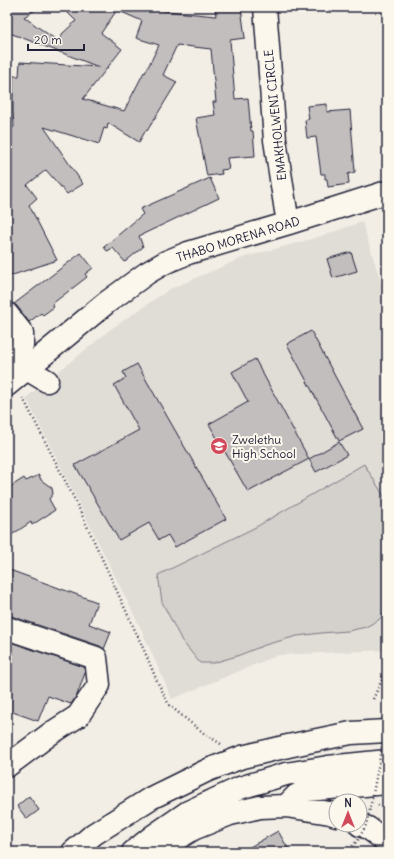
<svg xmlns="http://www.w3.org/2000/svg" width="394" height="859" viewBox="0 0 394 859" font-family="Delius,sans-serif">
<rect width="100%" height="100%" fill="#f2eee5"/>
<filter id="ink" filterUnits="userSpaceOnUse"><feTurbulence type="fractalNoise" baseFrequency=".025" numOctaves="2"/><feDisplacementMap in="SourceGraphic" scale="8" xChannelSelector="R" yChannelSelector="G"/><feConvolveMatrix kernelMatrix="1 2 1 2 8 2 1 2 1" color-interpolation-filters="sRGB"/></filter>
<g filter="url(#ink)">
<path fill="#e0dcd6" d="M362,222L387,301V647L386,650L278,655L172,699L142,631L75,495L26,398L111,329L170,289L245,257L315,238Z"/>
<path fill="#d4d1cc" stroke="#7b7a84" d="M364,464L387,501V607L380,619L366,627L348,631L321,633L297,636L265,645L237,656L213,663H200L182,641L162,602L158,575L256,527Z"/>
<path fill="#c2bebe" stroke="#22223b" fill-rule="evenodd" d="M7,7H40L24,17L59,42L62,34L76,21L62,7H152L165,11L216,16L215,10L241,7L245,38L230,40L235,99L248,98L251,131H253L255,156L227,158L229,169L221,170L222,174L207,176L196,118L215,115L213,102H216L211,49L177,45L163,75L177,82L147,131L146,130L139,142L108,123L107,129L104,128L99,144L44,127L83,184L67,194L46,170L27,185L37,198L29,205L57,260L7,277V132L14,127L13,110V76H19L20,62L99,67L7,32ZM117,10L142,21L136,38L159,45L145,73L144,72L124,111L83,99L122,49L101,33Z
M327,104V112L350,110L355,172L348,174L349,184L328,187L327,179H325V174H321L316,137L307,138L305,120L309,119L307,106Z
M210,178L219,198L139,236L143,247L125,262L113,248L107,251L104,247L143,214L140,209Z
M351,252L357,271L333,278L327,259Z
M81,253L93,268L85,274L87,277L52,304L54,307L43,315L41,313L29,322L17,306L14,304Z
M311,331L363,429L339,441L287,344Z
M255,359L309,459L271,479H272L248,492L209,424L248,402L232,372Z
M137,364L226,519L175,547L168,535L159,540L149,523L119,540L75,465L139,430L114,385L126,378L123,372Z
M339,442L347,455L316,472L309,459Z
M39,475L41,480L52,488L53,494L49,499L55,510L32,525L31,522L7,538V489L24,478L26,481Z
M7,569L97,602L89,624L111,632L104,649L100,646L11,616H7Z
M7,641L84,667L85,673L77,695L71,704L48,696L38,721L7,710Z
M29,796L39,810L27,819L17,806Z
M278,831L290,852H241Z"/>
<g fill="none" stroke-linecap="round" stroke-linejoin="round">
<g stroke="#22223b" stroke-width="25">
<path id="minor" d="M265,7L275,140L286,211L289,223
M7,314L22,333V345L15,362L7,383
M27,369L47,381
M7,385L106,303L147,273L166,262L188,253L289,223L387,192
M7,628L96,658L99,685L78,716L50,734L7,766
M286,806L296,796L307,790L387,783
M360,825L368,828L387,842
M73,852L94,834L151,798L208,770L242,757L288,746L351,733L387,731
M133,852L153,836L188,812L240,788L286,774L328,767L387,761
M155,852L193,829L230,814L260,807L286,806L330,813L336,815"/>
</g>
<path stroke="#22223b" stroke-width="2.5" stroke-dasharray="1 3" stroke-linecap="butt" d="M23,398L76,502L144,650L157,681L169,705L202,732L221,744
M373,699L387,669
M378,805L387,807"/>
<use href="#minor" stroke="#fbf7ec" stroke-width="22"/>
<path stroke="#22223b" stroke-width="2.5" stroke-dasharray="1 3" stroke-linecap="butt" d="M347,852L358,840L366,825L371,804L387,720"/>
</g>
</g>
<defs>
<g id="school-disc" transform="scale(0.9)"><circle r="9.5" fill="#d1495b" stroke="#fbf7ec"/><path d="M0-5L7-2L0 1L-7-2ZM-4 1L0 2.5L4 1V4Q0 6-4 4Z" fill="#fff"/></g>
</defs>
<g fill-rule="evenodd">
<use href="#school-disc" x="219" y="446"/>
</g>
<g text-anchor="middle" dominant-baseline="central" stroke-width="4" stroke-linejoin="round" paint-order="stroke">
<g font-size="12" fill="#22223b" stroke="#fbf7ec">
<text transform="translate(275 115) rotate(-96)">EMAKHOLWENI CIRCLE</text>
<text transform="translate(238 239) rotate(-17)">THABO MORENA ROAD</text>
</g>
<g font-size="12" fill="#22223b" stroke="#fbf7ec" text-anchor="start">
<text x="232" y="439">Zwelethu<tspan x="232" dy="14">High School</tspan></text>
</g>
</g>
<rect width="394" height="859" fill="none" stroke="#fbf7ec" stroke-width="24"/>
<rect x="12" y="12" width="370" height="835" fill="none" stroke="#22223b" stroke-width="1.5" filter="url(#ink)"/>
<g transform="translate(348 813)"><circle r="19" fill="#fbf7ec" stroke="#a4a2a5"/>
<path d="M0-3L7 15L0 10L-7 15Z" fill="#d1495b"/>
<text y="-6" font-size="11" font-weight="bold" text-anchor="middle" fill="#22223b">N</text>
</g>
<path d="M28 44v6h56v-6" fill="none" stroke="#22223b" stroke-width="2"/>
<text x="34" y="44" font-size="12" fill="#22223b" stroke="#fbf7ec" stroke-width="3" paint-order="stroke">20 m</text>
</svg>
